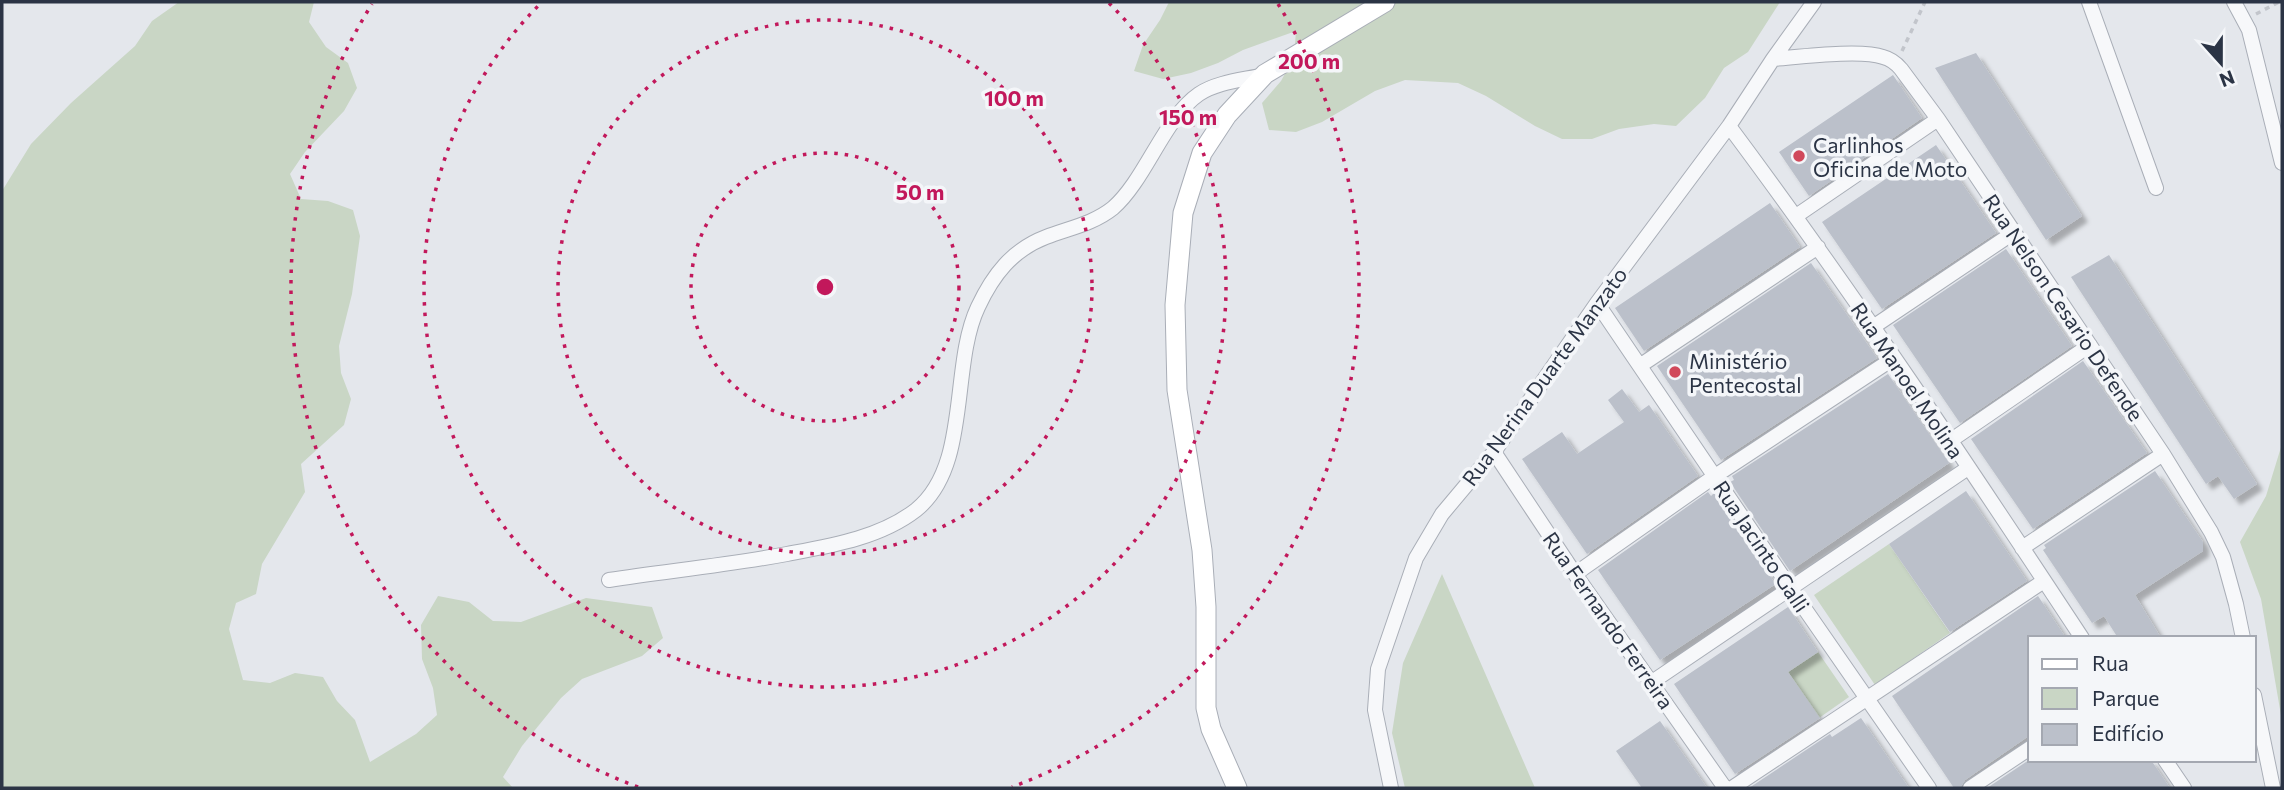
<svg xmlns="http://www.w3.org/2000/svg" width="2284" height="790" viewBox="0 0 2284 790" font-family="Commissioner,sans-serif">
<defs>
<filter id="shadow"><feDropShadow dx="6" dy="6" stdDeviation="2" flood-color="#0004"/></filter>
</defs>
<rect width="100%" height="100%" fill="#e4e7ec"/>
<path fill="#c9d6c5" d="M179,2H314L309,22L326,47L348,63L357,88L344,111L305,152L290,174L301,199L328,201L353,210L360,236L352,294L339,346L341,373L351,399L344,425L301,464L305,492L262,564L256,594L236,603L229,629L243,680L270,683L295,673L323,677L337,701L355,720L370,762L416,734L437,715L433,688L422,659L421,625L438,596L469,602L493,621L521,622L586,598L652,607L663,638L642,656L582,679L561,698L522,746L503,777L513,788H2V191L31,144L71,103L135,46L152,21Z
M1169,2H1780L1748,52L1724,68L1705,98L1676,126L1654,124L1619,129L1592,139H1562L1535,126L1486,96L1458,83L1405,80L1375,91L1322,122L1296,132L1269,130L1262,103L1281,81L1294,57L1296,31L1243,50L1218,63L1191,73L1163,79L1134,71L1143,45L1160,20Z
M2282,444V721L2261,599L2240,542L2266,496Z
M1889,544L1950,633L1875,685L1814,595Z
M1442,574L1535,788H1405L1392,733L1403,663Z
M1818,652L1849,697L1819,718L1788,672Z"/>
<path fill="#bbc0ca" filter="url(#shadow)" d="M1976,53L2082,216L2046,240L1935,68Z
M1893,75L1922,118L1809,196L1779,152Z
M1936,145L1996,233L1882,309L1822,222Z
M1770,203L1800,247L1644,351L1615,308Z
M2006,249L2072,346L1960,423L1893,325Z
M2109,255L2257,484L2234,499L2218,476L2206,484L2071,277Z
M1811,263L1877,358L1721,460L1657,366Z
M2083,361L2147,453L2033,529L1971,439Z
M1888,374L1949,463L1790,571L1730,482L1734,480L1732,476Z
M1622,389L1639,412L1649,405L1698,476L1587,554L1522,459L1562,432L1577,454L1624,422L1608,400Z
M2155,471L2203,542V551L2135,595L2161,638H2118L2104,616L2092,623L2043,550L2046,548L2044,545Z
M1966,491L2027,581L1950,632L1889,544Z
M1708,492L1711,496L1714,493L1774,582V585L1660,660L1598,570Z
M2038,596L2066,638H2030V735L1965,780L1960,788H1954L1892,696Z
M1788,607L1818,652L1788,672L1820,718L1735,774L1674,684Z
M1861,718L1909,788H1749L1830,734L1832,737Z
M1660,721L1698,775L1707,788H1642L1616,751Z
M2029,760H2151L2170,788H1987Z"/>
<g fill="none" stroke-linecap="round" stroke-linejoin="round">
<g stroke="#a9aeb7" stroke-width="16">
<path id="street" d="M2089,2L2156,188
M2234,2L2249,30L2282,163
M1773,59C1799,57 1861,49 1883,57C1891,59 1896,63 1901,69L1938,119L2163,454L2211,532L2223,557L2236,604L2243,638
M1729,126C1853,292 1968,465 2082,638
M1796,216L1938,119
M1597,303L1791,589L1929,788
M1873,327L2013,233
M1641,365L1818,247
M1950,441L2090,345
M1494,452L1575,574L1725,788
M2022,548L2163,454
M1575,574L1715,476L1894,358
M609,580C668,571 728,565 787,554C830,546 880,538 916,510C971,466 950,366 978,307C993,275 1012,250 1046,237C1069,228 1093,224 1113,208C1146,179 1164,118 1199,94C1217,82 1243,80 1264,75
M1652,682L1968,468
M2254,695L2273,788
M2165,760L2184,788
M1391,788L1375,710L1378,669L1416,558L1442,514L1494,452L1597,303L1729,126L1773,59L1814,2
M1732,788L2044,581
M1970,788L2030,748"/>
</g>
<g stroke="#a9aeb7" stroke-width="21">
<path id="secondary" d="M1237,788L1211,729L1206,708V607L1202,550L1177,390L1175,305L1183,213L1202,153L1227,115L1265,74L1385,2"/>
</g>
<path stroke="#c2c5cb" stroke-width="3.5" stroke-dasharray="5 5" stroke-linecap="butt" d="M2256,14L2279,2
M1902,51L1925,2"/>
<use href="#street" stroke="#f7f8fa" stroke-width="14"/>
<use href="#secondary" stroke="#fff" stroke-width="19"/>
</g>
<g fill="none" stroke="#c2185b" stroke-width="3.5" stroke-dasharray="3.5 7">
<circle cx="825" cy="287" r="134"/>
<circle cx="825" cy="287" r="267"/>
<path d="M1109 3A401 401 0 1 1 541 3"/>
<path d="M638 787A534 534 0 0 1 372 4M1278 4A534 534 0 0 1 1012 787"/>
</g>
<g fill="#d1495b" stroke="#f4f6f9" stroke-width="2.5">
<circle cx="1799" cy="156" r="7"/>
<circle cx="1675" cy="372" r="7"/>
</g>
<g text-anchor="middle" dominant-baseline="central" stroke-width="7" stroke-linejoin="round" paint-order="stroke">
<g font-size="21" fill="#2b3445" stroke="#f4f6f9" text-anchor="start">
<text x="1813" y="144">Carlinhos<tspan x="1813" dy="24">Oficina de Moto</tspan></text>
<text x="1689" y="360">Ministério<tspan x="1689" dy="24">Pentecostal</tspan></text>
</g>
<g font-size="21" fill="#2b3445" stroke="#f4f6f9">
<text transform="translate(2064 307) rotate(56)">Rua Nelson Cesario Defende</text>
<text transform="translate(1544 376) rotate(-54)">Rua Nerina Duarte Manzato</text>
<text transform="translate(1908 380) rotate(56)">Rua Manoel Molina</text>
<text transform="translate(1762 546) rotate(56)">Rua Jacinto Galli</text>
<text transform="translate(1609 620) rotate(55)">Rua Fernando Ferreira</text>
</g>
</g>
<circle cx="825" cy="287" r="10" fill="#c2185b" stroke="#f4f6f9" stroke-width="3.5"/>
<g font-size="21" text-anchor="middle" font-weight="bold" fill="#c2185b" stroke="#f4f6f9" stroke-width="7" stroke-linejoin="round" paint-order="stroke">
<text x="1309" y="69">200 m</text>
<text x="1014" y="106">100 m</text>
<text x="1188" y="125">150 m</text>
<text x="920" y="200">50 m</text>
</g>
<rect width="2284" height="790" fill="none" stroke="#2b3445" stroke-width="7"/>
<rect x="2028" y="636" width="228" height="126" fill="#f4f6f9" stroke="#a4a8b1" stroke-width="2"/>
<rect x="2042" y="659" width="35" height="10" fill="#ffffff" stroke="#a4a8b1" stroke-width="2"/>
<text x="2092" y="671" font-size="21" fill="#2b3445">Rua</text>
<rect x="2042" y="688" width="35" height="21" fill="#c9d6c5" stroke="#a4a8b1" stroke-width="2"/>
<text x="2092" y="706" font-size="21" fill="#2b3445">Parque</text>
<rect x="2042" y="724" width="35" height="21" fill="#bbc0ca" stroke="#a4a8b1" stroke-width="2"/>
<text x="2092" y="741" font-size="21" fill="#2b3445">Edifício</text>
<g transform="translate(2221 63) rotate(159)" stroke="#f4f6f9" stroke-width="5" paint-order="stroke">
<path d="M0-5L12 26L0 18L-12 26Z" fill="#2b3445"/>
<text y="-10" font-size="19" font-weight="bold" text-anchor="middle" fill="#2b3445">N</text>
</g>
</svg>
